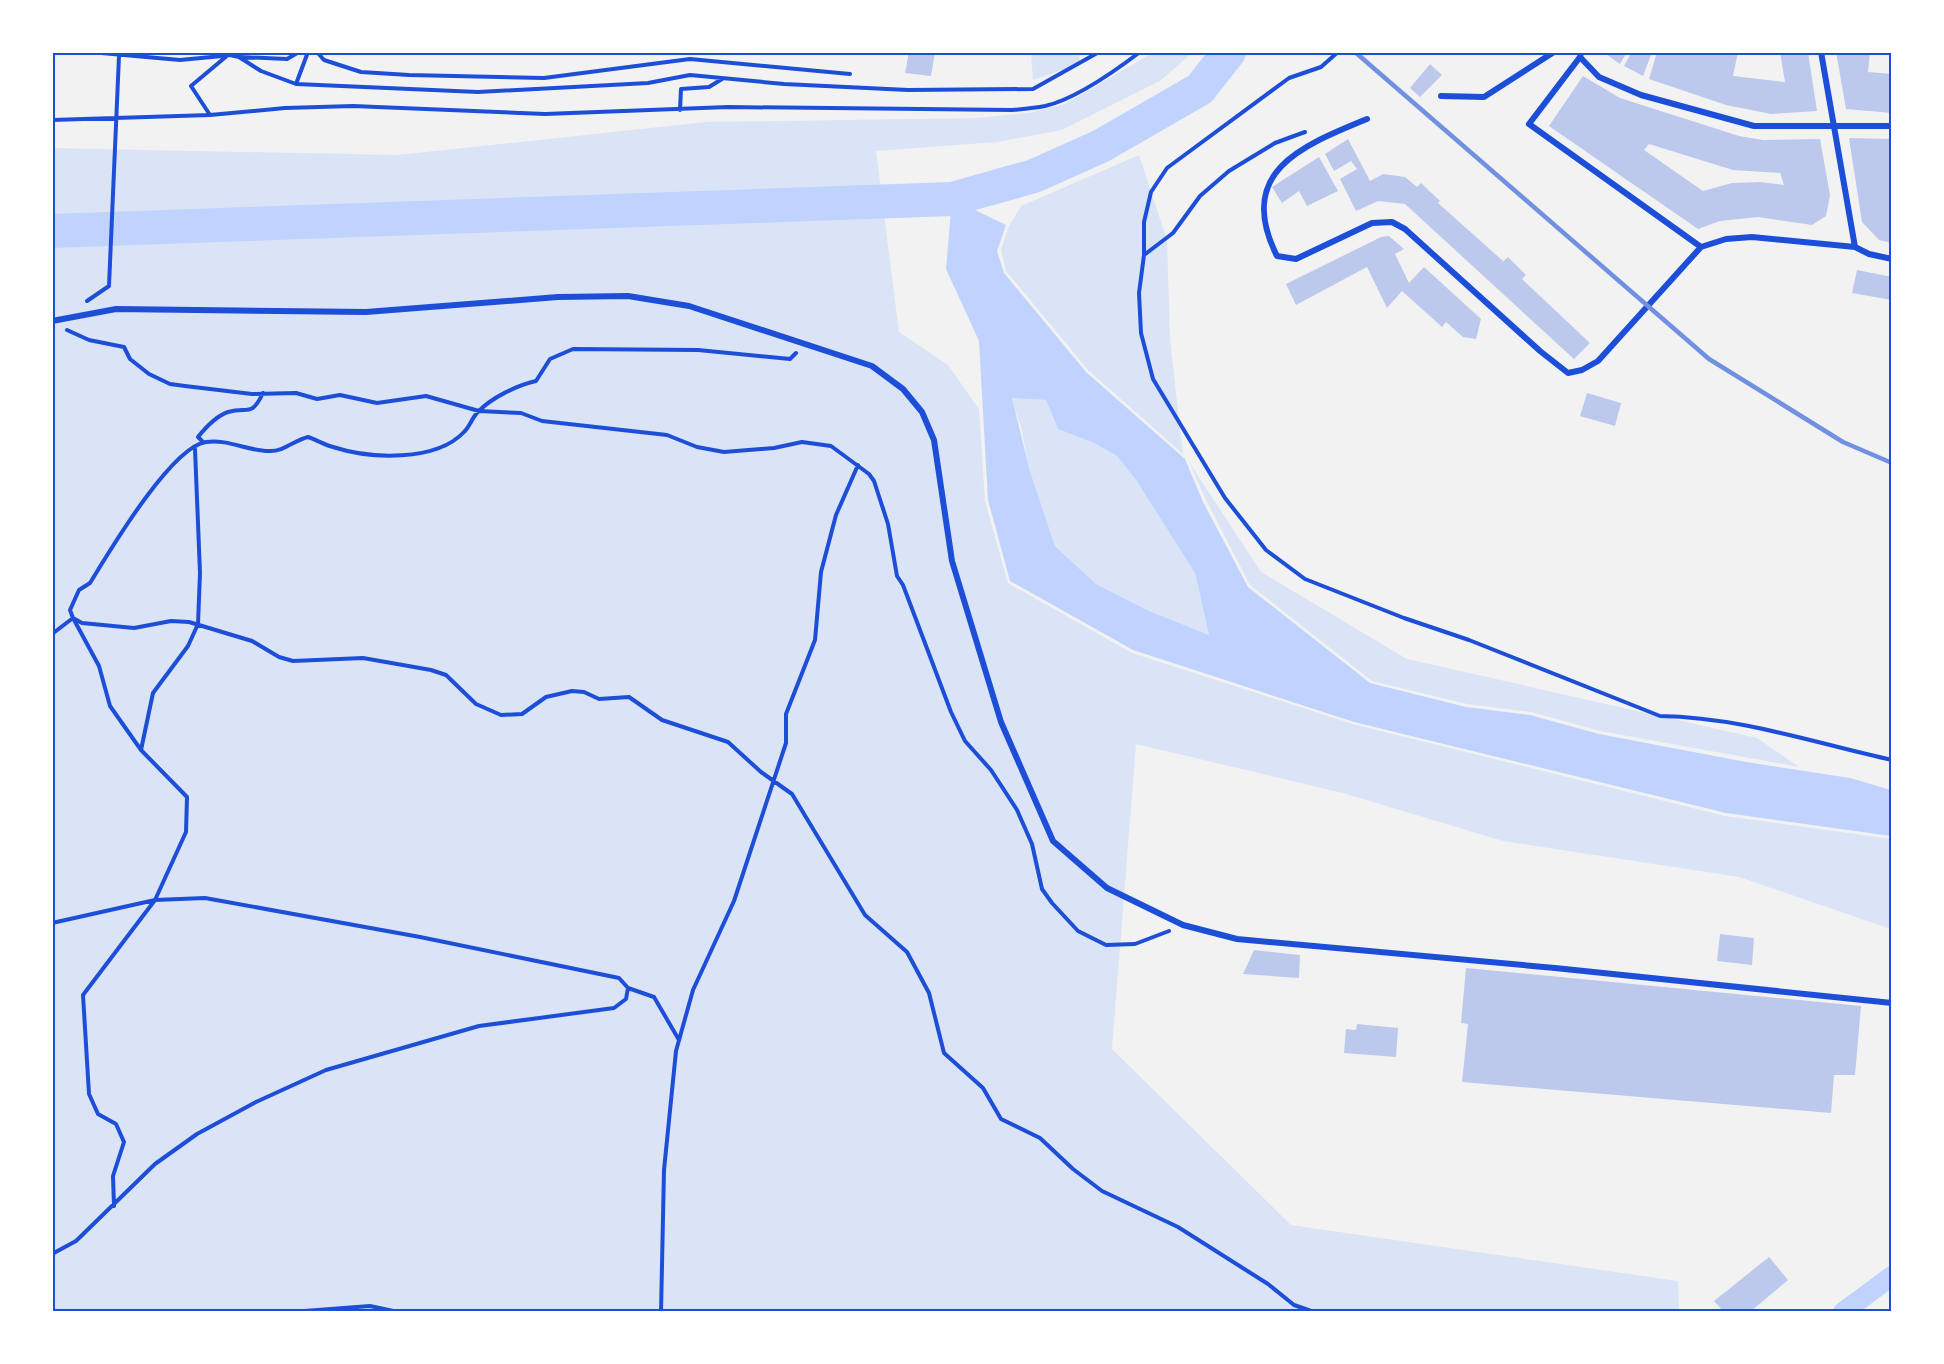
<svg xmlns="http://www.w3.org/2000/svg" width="1944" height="1364" viewBox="0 0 1944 1364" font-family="'Roboto Condensed',sans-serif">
<rect width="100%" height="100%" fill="#f2f2f2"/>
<path fill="#dbe4f7" d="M1031,53H1079L1080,64L1033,80Z
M1152,53H1192L1160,81L1062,130L997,142L876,151L899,332L948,365L979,409L985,501L1008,583L1132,653L1353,724L1725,816L1891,839V929L1739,877L1503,841L1343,793L1136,744L1112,1049L1291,1225L1678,1281L1679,1311L53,1312V148L397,155L706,122L976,118L1028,113L1065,104Z
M1139,155L1167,240L1170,340L1183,454L1088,370L1006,271L1001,250L1008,228L1021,206Z
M1011,398L1046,400L1058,429L1094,443L1117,456L1136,480L1195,573L1209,635L1147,610L1096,584L1055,546L1029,468L1021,427Z
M1189,462L1261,572L1407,659L1757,738L1799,767L1600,731L1531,712L1467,704L1372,681L1250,585L1206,500Z"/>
<path fill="#bfd3fe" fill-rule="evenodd" d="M952,199L1006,225L997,251L1004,273L1086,372L1185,459L1203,502L1248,587L1370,683L1466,707L1530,715L1599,734L1746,762L1850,778L1891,790V836L1726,813L1354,722L1133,650L1010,581L988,500L979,341L946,269ZM1012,398L1046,400L1058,429L1094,443L1117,456L1136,480L1195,573L1209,635L1147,610L1096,584L1055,546L1029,468Z"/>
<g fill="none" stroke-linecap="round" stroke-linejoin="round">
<path stroke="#bfd3fe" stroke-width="20" d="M1843,1312L1892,1276"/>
<path stroke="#bfd3fe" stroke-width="34" d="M52,231L952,199L1034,176L1101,146L1200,89L1229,52"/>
</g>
<path fill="#bdc9ec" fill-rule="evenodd" d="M909,52H935L931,76L905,73Z
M1603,52H1627L1620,64Z
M1632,52L1651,55L1643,76L1624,66Z
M1657,52H1738L1733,76L1785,82L1780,52H1808L1817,111L1771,114L1726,105L1649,79Z
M1836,52H1870L1868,72L1892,74V113L1846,109Z
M1430,64L1442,75L1420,97L1410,88Z
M1583,76L1620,98L1739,136L1763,140L1820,139L1830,195L1826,216L1812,225L1758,217L1720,221L1698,229L1549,126ZM1649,144L1733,170L1780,173L1784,185L1761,182L1732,183L1703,191L1644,150Z
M1849,138L1892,139V243L1879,240L1862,222Z
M1348,139L1370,181L1383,174L1405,177L1417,187L1421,183L1440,201L1438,203L1503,261L1497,267L1508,257L1526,275L1522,279L1590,343L1574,359L1405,204L1378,201L1356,211L1340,179L1357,169L1351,161L1334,171L1325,154Z
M1319,157L1338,191L1307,206L1299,191L1282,203L1272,187Z
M1389,236L1404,249L1395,254L1409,283L1424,267L1481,319L1476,339L1463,337L1446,322L1442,327L1402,291L1387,308L1367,267L1296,305L1286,284L1381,237Z
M1857,270L1892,277V300L1852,293Z
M1587,393L1621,403L1615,426L1580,416Z
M1720,934L1754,938L1752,965L1717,961Z
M1254,950L1300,955L1299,978L1243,974Z
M1466,968L1861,1006L1855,1075H1834L1831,1113L1462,1082L1468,1024L1461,1023Z
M1357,1024L1398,1028L1396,1057L1344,1053L1346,1029L1356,1030Z
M1769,1257L1788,1280L1751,1311H1723L1714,1301Z"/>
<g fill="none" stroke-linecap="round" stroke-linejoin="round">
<path stroke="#1d4ed8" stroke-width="4" d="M90,52L180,60L222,56
M215,52L239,57L261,71L296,84L478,92L648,83L690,75L784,84L908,90L1033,89L1099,52
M317,52L324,60L361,72L409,75L544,78L690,59L850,74
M1338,52L1321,67L1289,78L1167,168L1151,192L1144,222V255L1139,293L1141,333L1153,379L1225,498L1266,550L1305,579L1404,618L1469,640L1660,716C1739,717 1815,743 1892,760
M240,57L287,59L299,52
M296,84L308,52
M680,110L681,89L709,87L722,79
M210,115L191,86L228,55
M52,120L210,115L285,108L353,106L545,114L728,107L1012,110C1023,109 1035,108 1045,106C1076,99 1115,71 1140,52
M1144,255L1173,233L1200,196L1229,171L1275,143L1305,132
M87,301L109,286L119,56
M67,330L89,340L124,347L130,359L149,374L170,384L185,386L252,394L296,393L317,399L340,395L377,403L426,396L479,411L521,413L542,421L667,435L697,447L724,452L774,448L802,442L831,446L869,474L874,481L888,524L897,576L903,585L951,712L965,741L991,770L1017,810L1032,844L1042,889L1052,903L1078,931L1106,945L1135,944L1169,931
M796,353L790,359L698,350L573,349L550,359L536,381C518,385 490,398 477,413C472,418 470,426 464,432C436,462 370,459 333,447C325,445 317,440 308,437C295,440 283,452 269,451C247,451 229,439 206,442C171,447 109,552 90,583L79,590L70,610L73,618L82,623L134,628L171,621L189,622L252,641L279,657L293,661L363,658L431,670L446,675L476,704L501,715L522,714L546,697L572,691L584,692L599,699L629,697L662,720L728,742L761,772L792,794L865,915L907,952L929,993L944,1053L983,1088L1001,1119L1040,1138L1073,1169L1102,1191L1178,1227L1268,1284L1294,1305L1314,1312
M203,442L198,437C206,427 216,416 228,412C248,406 251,418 263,393
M52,634L73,618L99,666L110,706L141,750L187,797L186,832L155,900L83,995L89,1094L98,1114L116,1124L124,1142L113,1176L114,1206
M141,750L153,693L188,646L198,624L200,573L195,449
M52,923L155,900L205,898L420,937L619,978L628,988L626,999L614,1008L479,1026L326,1070L256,1102L197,1134L155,1164L76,1241L52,1254
M628,988L654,997L679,1040
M291,1312L370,1306L398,1312
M661,1312L664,1170L676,1051L693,990L734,901L786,743V714L815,640L821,572L836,515L858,465"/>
<path stroke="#1d4ed8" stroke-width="6" d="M1581,52L1580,57L1599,77L1641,95L1754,126H1892
M1821,52L1855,247
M1580,57L1529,124L1701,247
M1441,96L1484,97L1554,52
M1367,119C1301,146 1235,172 1277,256L1296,259L1372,223L1392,222L1405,229L1540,351L1568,373L1582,370L1598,361L1701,247L1726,239L1752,237L1855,247L1869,254L1892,259
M52,321L116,309L366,312L558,297L628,296L689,306L872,366L903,389L922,412L934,440L952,561L1001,722L1053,841L1107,888L1183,925L1237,939L1555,968L1892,1003"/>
<path stroke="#7290e2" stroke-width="4.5" d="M1355,52L1709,359L1843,442L1892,463"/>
</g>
<rect width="1944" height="1364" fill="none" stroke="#ffffff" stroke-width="108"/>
<rect x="54" y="54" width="1836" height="1256" fill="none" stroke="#1d4ed8" stroke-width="2"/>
</svg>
